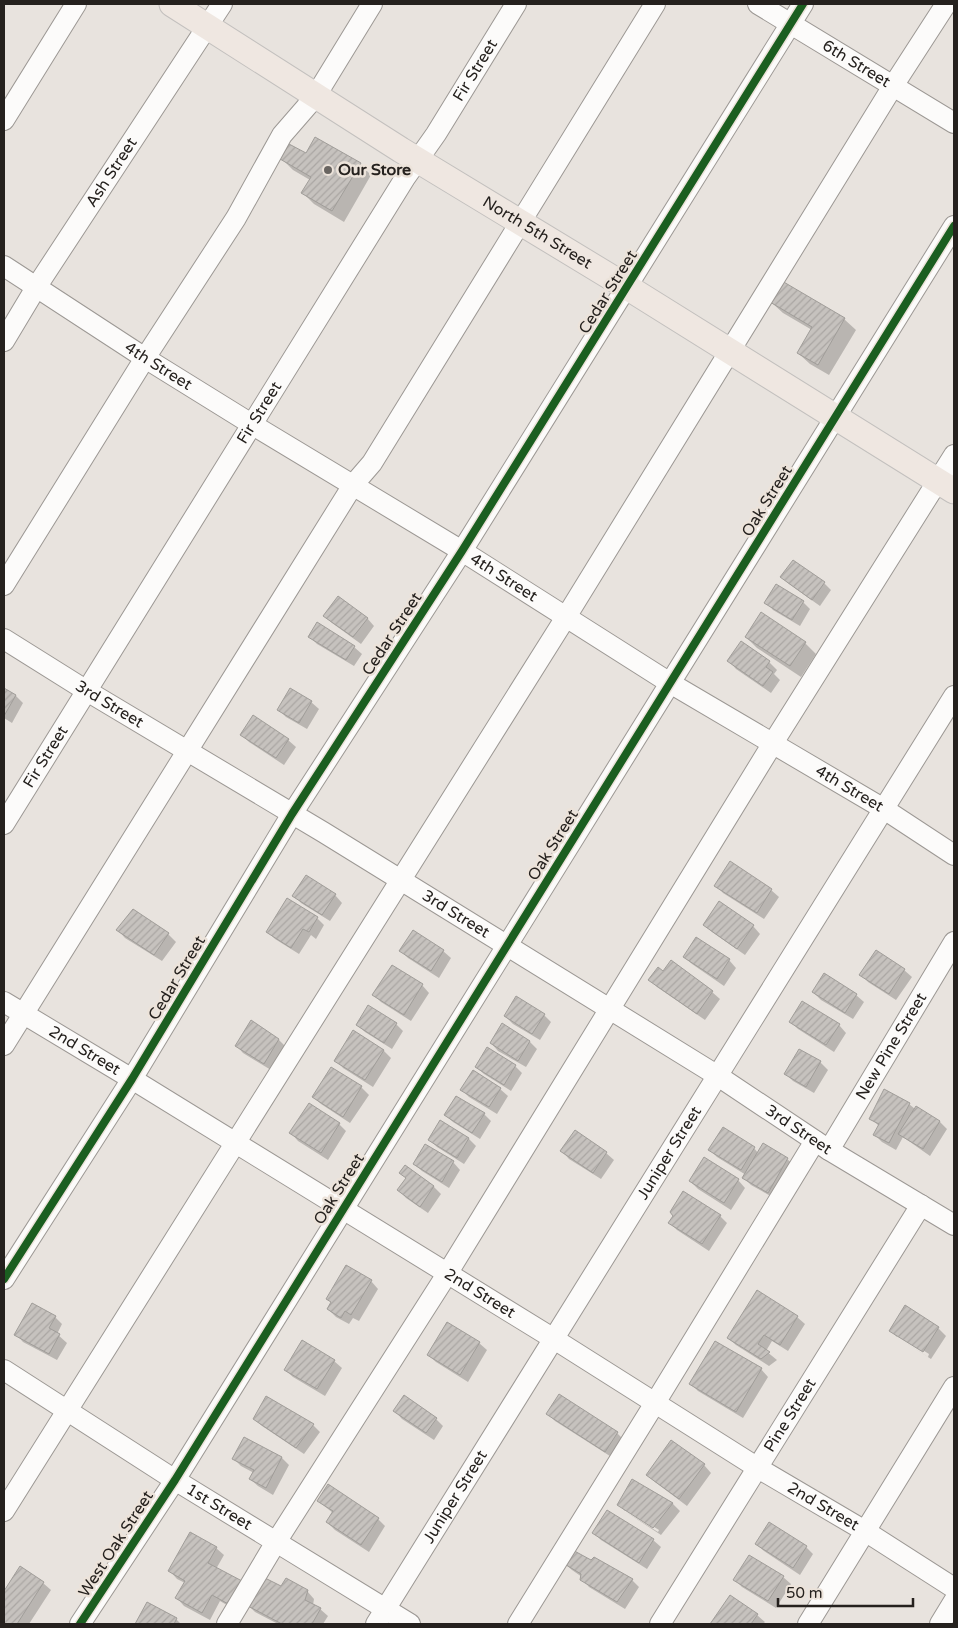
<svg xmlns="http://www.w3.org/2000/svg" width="958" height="1628" viewBox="0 0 958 1628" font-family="'Varela Round',sans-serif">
<defs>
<pattern id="building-hatch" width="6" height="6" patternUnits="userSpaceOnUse" patternTransform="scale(1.25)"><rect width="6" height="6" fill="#c6c2be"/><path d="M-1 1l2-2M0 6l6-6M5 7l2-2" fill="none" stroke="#aaa6a3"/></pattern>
</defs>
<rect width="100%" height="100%" fill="#e8e3de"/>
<path fill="#0003" d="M306,155L360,164L371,175L344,222L314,204L303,193L310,180L293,170L282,159Z
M771,302L844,319L856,330L829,375L810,364L798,353L812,330L783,313Z
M782,577L824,583L831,590L820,606L789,584Z
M766,602H803L810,609L800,626L773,610Z
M325,616L367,618L374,626L361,644L332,623Z
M310,637L354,647L362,654L354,666L317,644Z
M746,637L805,643L816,654L801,677L757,648Z
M741,643L769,662L777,670L774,674L780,680L771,693L736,669L729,661Z
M4,689L16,696L23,703L12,723L4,718Z
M311,702L319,709L307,729L286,717L279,710Z
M242,735L288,740L296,747L284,765L249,742Z
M716,885L771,890L779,897L764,919L723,893Z
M294,895H335L342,903L330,921L301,903Z
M133,910L168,934L176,942L162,961L125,938L118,930Z
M317,918L324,925L316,939L311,935L299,954L275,939L268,932Z
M704,924L753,926L760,934L745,955L712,932Z
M413,931L443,951L451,958L439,978L408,958L401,951Z
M684,957L729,960L736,968L724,986L692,964Z
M904,970L912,977L896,1000L868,982L861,974Z
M650,979L712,992L720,999L705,1020L657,987Z
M422,985L429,993L411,1021L381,1002L374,995Z
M813,992L856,995L864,1002L853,1019L821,1000Z
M544,1015L551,1022L540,1040L513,1024L505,1016Z
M791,1022L839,1025L846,1033L834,1052L798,1029Z
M396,1024L403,1031L392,1049L365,1032L357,1025Z
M502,1025L530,1042L537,1049L526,1067L498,1051L491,1043Z
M354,1032L384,1051L391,1058L373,1087L343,1068L336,1060Z
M279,1040L286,1047L271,1070L243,1053L236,1045Z
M800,1050L820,1062L828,1070L814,1093L793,1081L786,1074Z
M515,1066L522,1073L511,1091L484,1074L476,1067Z
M361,1087L369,1095L350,1123L321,1104L313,1097Z
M500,1089L508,1096L497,1114L469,1097L462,1090Z
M885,1091L909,1104L915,1109L916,1107L940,1122L947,1129L930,1156L903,1137L896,1150L882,1142L875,1135L879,1126L870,1118Z
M484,1114L491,1121L480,1139L453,1122L445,1115Z
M339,1124L346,1131L328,1160L298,1141L291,1133Z
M468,1138L476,1146L464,1164L437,1147L430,1140Z
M763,1145L787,1159L795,1166L776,1199L751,1185L744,1178L746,1175L717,1157L710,1150L754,1148L758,1153Z
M562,1151L606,1153L614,1160L601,1179L569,1159Z
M453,1162L460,1170L449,1188L422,1171L414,1164Z
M405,1167L434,1187L441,1194L428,1213L406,1198L399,1190L407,1179L401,1173Z
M738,1180L745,1188L731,1210L698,1189L690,1181Z
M720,1216L727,1223L709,1251L677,1230L670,1223Z
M371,1281L378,1289L359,1321L353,1318L349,1324L336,1317L328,1309Z
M905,1307L938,1328L946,1336L931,1359L898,1338L928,1357L929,1354L897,1334V1337L890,1330Z
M55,1317L62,1324L57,1334L67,1343L57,1360L23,1342L16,1334Z
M797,1317L805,1324L788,1351L772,1341L766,1351L777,1360L769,1366L736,1345L728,1338Z
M479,1343L487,1350L468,1382L436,1362L428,1355Z
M334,1361L342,1368L325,1396L293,1377L285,1370Z
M761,1369L768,1377L743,1418L698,1391L691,1384Z
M395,1411L436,1419L443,1426L434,1440L402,1419Z
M548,1414L617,1433L624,1440L613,1458L555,1421Z
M254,1419L313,1425L320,1432L304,1454L262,1426Z
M244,1438L282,1458L289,1465L273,1495L258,1486L250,1479L254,1473L241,1466L234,1459Z
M671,1441L704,1465L711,1473L687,1506L655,1482L647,1474Z
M632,1481L673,1504L680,1511L661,1535L626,1512L658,1532L659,1530L625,1509V1511L619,1505Z
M318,1501L378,1519L385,1526L369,1552L335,1530L327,1522L333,1513Z
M594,1533L653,1540L661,1547L647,1569L601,1540Z
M756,1544L806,1547L813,1554L800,1575L764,1551Z
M216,1548L224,1555L216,1569L237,1611L220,1601L210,1620L184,1606L177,1598L185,1583L177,1579L170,1571Z
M750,1556L783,1577L791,1584L776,1608L742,1587L735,1580Z
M564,1563L632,1580L639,1587L625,1609L589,1587L582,1579V1577L572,1570Z
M20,1568L43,1583L51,1590L29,1624H4V1593Z
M282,1588L307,1591L314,1599L313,1605L320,1609L328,1616L323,1624H278L255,1612L247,1604Z
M730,1597L757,1615L765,1622L763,1624H712Z
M147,1604L176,1619L181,1624H136Z"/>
<path fill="url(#building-hatch)" stroke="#a09d99" d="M315,137L361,163L332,211L301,193L311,177L280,159L289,144L306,153Z
M782,281L845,318L818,365L797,353L812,327L770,302Z
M793,560L825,582L812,600L780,577Z
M776,584L804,601L792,620L764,603Z
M338,596L368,618L353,637L323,616Z
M761,612L806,642L790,666L745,637Z
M317,622L355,646L346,660L308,637Z
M741,641L770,661L766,667L773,672L763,686L727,661Z
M4,688L16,695L4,716Z
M290,688L312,701L299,723L277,710Z
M253,715L289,739L276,758L240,735Z
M730,861L772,889L757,913L714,886Z
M306,875L336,894L322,915L292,896Z
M287,898L318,917L309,932L303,929L291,948L266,932Z
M719,901L754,925L737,949L703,925Z
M133,909L169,933L154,955L116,930Z
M413,930L444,950L431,971L399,951Z
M696,937L730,959L717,979L683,957Z
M876,950L905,969L889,994L859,975Z
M671,960L713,991L697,1014L648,980L658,967L663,971Z
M392,965L423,984L404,1015L372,995Z
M824,973L857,994L845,1013L812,992Z
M516,996L545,1014L532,1034L504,1016Z
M802,1001L840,1024L826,1045L789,1022Z
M368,1005L397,1023L384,1043L356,1025Z
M251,1020L279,1039L264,1064L235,1046Z
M502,1023L530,1041L518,1061L490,1043Z
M353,1030L384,1050L365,1080L334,1061Z
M487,1047L516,1065L504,1085L475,1067Z
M799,1049L821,1061L806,1087L784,1074Z
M331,1067L362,1086L343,1117L312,1097Z
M473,1070L501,1088L489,1107L460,1090Z
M884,1089L910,1103L889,1143L873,1135L879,1124L869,1119Z
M456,1096L485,1113L472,1133L444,1115Z
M309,1103L340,1123L321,1153L289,1133Z
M916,1106L940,1121L923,1149L898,1134Z
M440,1120L469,1138L457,1158L428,1140Z
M723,1127L755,1147L741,1170L708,1150Z
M575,1130L607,1152L593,1173L560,1151Z
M763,1143L788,1158L768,1193L742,1178Z
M425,1144L454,1161L442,1182L413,1164Z
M704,1157L739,1179L724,1203L689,1181Z
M405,1165L434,1186L420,1207L397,1190L406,1178L399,1173Z
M683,1191L721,1215L702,1244L668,1223L673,1216L670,1212Z
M346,1265L372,1280L351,1315L345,1311L341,1318L327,1309L331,1302L326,1299Z
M757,1290L798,1316L780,1345L764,1335L758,1344L770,1352L761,1359L727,1338Z
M32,1303L56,1316L49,1328L60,1334L49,1354L14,1335Z
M905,1305L939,1327L923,1352L889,1331Z
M447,1322L480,1342L460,1375L427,1355Z
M302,1340L335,1360L317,1389L284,1370Z
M715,1341L762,1368L736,1412L689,1384Z
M559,1394L618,1432L605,1452L546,1414Z
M404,1395L437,1418L426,1433L393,1411Z
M266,1396L314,1424L296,1448L253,1419Z
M244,1437L282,1457L266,1488L249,1479L254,1470L232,1459Z
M671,1440L705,1464L679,1499L646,1475Z
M632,1479L673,1503L653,1528L617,1505Z
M328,1484L379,1518L361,1545L326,1522L333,1511L317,1501Z
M607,1510L654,1539L639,1563L592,1533Z
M769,1522L807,1546L793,1568L755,1544Z
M190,1532L217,1547L208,1563L242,1581L230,1605L212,1595L202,1613L175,1598L185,1581L168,1571Z
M569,1548L591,1560L594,1557L633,1579L617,1602L580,1580L581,1574L563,1563Z
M749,1555L784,1576L768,1601L733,1580Z
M20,1566L44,1582L17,1624H4V1591Z
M261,1576L281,1586L286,1578L308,1590L305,1600L321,1608L312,1624H282L246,1605Z
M730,1595L758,1614L751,1624H710Z
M147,1602L177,1618L174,1624H135Z"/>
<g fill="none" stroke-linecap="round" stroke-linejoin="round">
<g stroke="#9c9894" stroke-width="22">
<g id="minor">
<path id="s1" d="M758,4L954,123"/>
<path d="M4,120L76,4"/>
<path id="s2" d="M4,266L145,358L253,425L462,551L670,683L884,809L954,855"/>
<path id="s3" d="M4,341L37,286L222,4"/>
<path d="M4,585L145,358L236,218L282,135L315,97L372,4"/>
<path id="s4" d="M4,639L87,691L323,832L718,1076L829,1150L954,1225"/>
<path id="s5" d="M4,824L405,178L436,134L516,4"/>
<path id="s6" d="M4,1002L132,1079L554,1339L758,1468L865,1531L954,1588"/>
<path d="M4,1045L353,485L372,463L655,4"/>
<path id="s7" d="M829,1150L954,942"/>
<path d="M4,1279L132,1079L292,814L462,551L803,4"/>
<path id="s8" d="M4,1370L175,1480L410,1624"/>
<path d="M4,1511L566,617L893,86L946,4"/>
<path d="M80,1624L175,1480L954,226"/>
<path d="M227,1624L276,1542L447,1274L773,743L954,455"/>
<path id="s9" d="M376,1624L954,696"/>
<path d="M518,1624L655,1403L815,1141"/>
<path id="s10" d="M660,1624L921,1205"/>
<path d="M808,1624L954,1387"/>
<path d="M940,1624L954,1601"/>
</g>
</g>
<g stroke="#c3c0be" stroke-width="27">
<g id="major">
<path id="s11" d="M172,4L401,150L627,287L954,491"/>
</g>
</g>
<use href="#minor" stroke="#fcfbfa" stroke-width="20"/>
<use href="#major" stroke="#efe7e1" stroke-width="25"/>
<g stroke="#ece3da" stroke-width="11">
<path id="cycleway" d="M4,1279L132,1079L292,814L462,551L803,4
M80,1624L175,1480L954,226"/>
</g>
<use href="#cycleway" stroke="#1b5e20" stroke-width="8"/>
</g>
<circle fill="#696561" stroke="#ece3da" stroke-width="2" cx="328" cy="170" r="5"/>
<g text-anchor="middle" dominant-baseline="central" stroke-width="5" stroke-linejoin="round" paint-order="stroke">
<g font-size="16" fill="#25211e" stroke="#ece3da">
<text stroke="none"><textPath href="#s1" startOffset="115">6th Street</textPath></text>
<text stroke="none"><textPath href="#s5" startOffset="889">Fir Street</textPath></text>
<text stroke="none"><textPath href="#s3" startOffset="200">Ash Street</textPath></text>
<text stroke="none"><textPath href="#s11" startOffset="431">North 5th Street</textPath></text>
<text transform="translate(608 292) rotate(-58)">Cedar Street</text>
<text stroke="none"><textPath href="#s2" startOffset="184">4th Street</textPath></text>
<text stroke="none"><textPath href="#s5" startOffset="484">Fir Street</textPath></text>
<text transform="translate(767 501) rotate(-58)">Oak Street</text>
<text stroke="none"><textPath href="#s2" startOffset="589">4th Street</textPath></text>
<text transform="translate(392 634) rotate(-57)">Cedar Street</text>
<text stroke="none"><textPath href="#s4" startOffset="124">3rd Street</textPath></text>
<text stroke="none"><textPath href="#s5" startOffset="79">Fir Street</textPath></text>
<text stroke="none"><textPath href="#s2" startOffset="994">4th Street</textPath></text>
<text transform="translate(553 845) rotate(-58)">Oak Street</text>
<text stroke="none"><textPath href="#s4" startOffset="529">3rd Street</textPath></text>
<text transform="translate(177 978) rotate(-59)">Cedar Street</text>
<text stroke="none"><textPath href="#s7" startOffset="121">New Pine Street</textPath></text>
<text stroke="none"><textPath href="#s6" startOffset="94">2nd Street</textPath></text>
<text stroke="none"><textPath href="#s4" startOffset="934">3rd Street</textPath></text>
<text stroke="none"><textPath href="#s9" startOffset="555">Juniper Street</textPath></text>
<text transform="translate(339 1189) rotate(-58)">Oak Street</text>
<text stroke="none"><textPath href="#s6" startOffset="558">2nd Street</textPath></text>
<text stroke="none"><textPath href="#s10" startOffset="246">Pine Street</textPath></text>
<text stroke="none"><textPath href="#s9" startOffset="150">Juniper Street</textPath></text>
<text stroke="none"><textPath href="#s8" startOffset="255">1st Street</textPath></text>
<text stroke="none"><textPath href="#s6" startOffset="962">2nd Street</textPath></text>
<text transform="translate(116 1544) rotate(-57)">West Oak Street</text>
</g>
<g font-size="16" font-weight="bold" fill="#25211e" stroke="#ece3da" text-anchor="start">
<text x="338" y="170">Our Store</text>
</g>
</g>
<rect width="958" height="1628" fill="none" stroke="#25211e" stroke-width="10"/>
<path d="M778 1598v8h135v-8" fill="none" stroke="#25211e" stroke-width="2.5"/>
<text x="786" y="1598" font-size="15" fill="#25211e" stroke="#ece3da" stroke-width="4" paint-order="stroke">50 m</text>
</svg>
